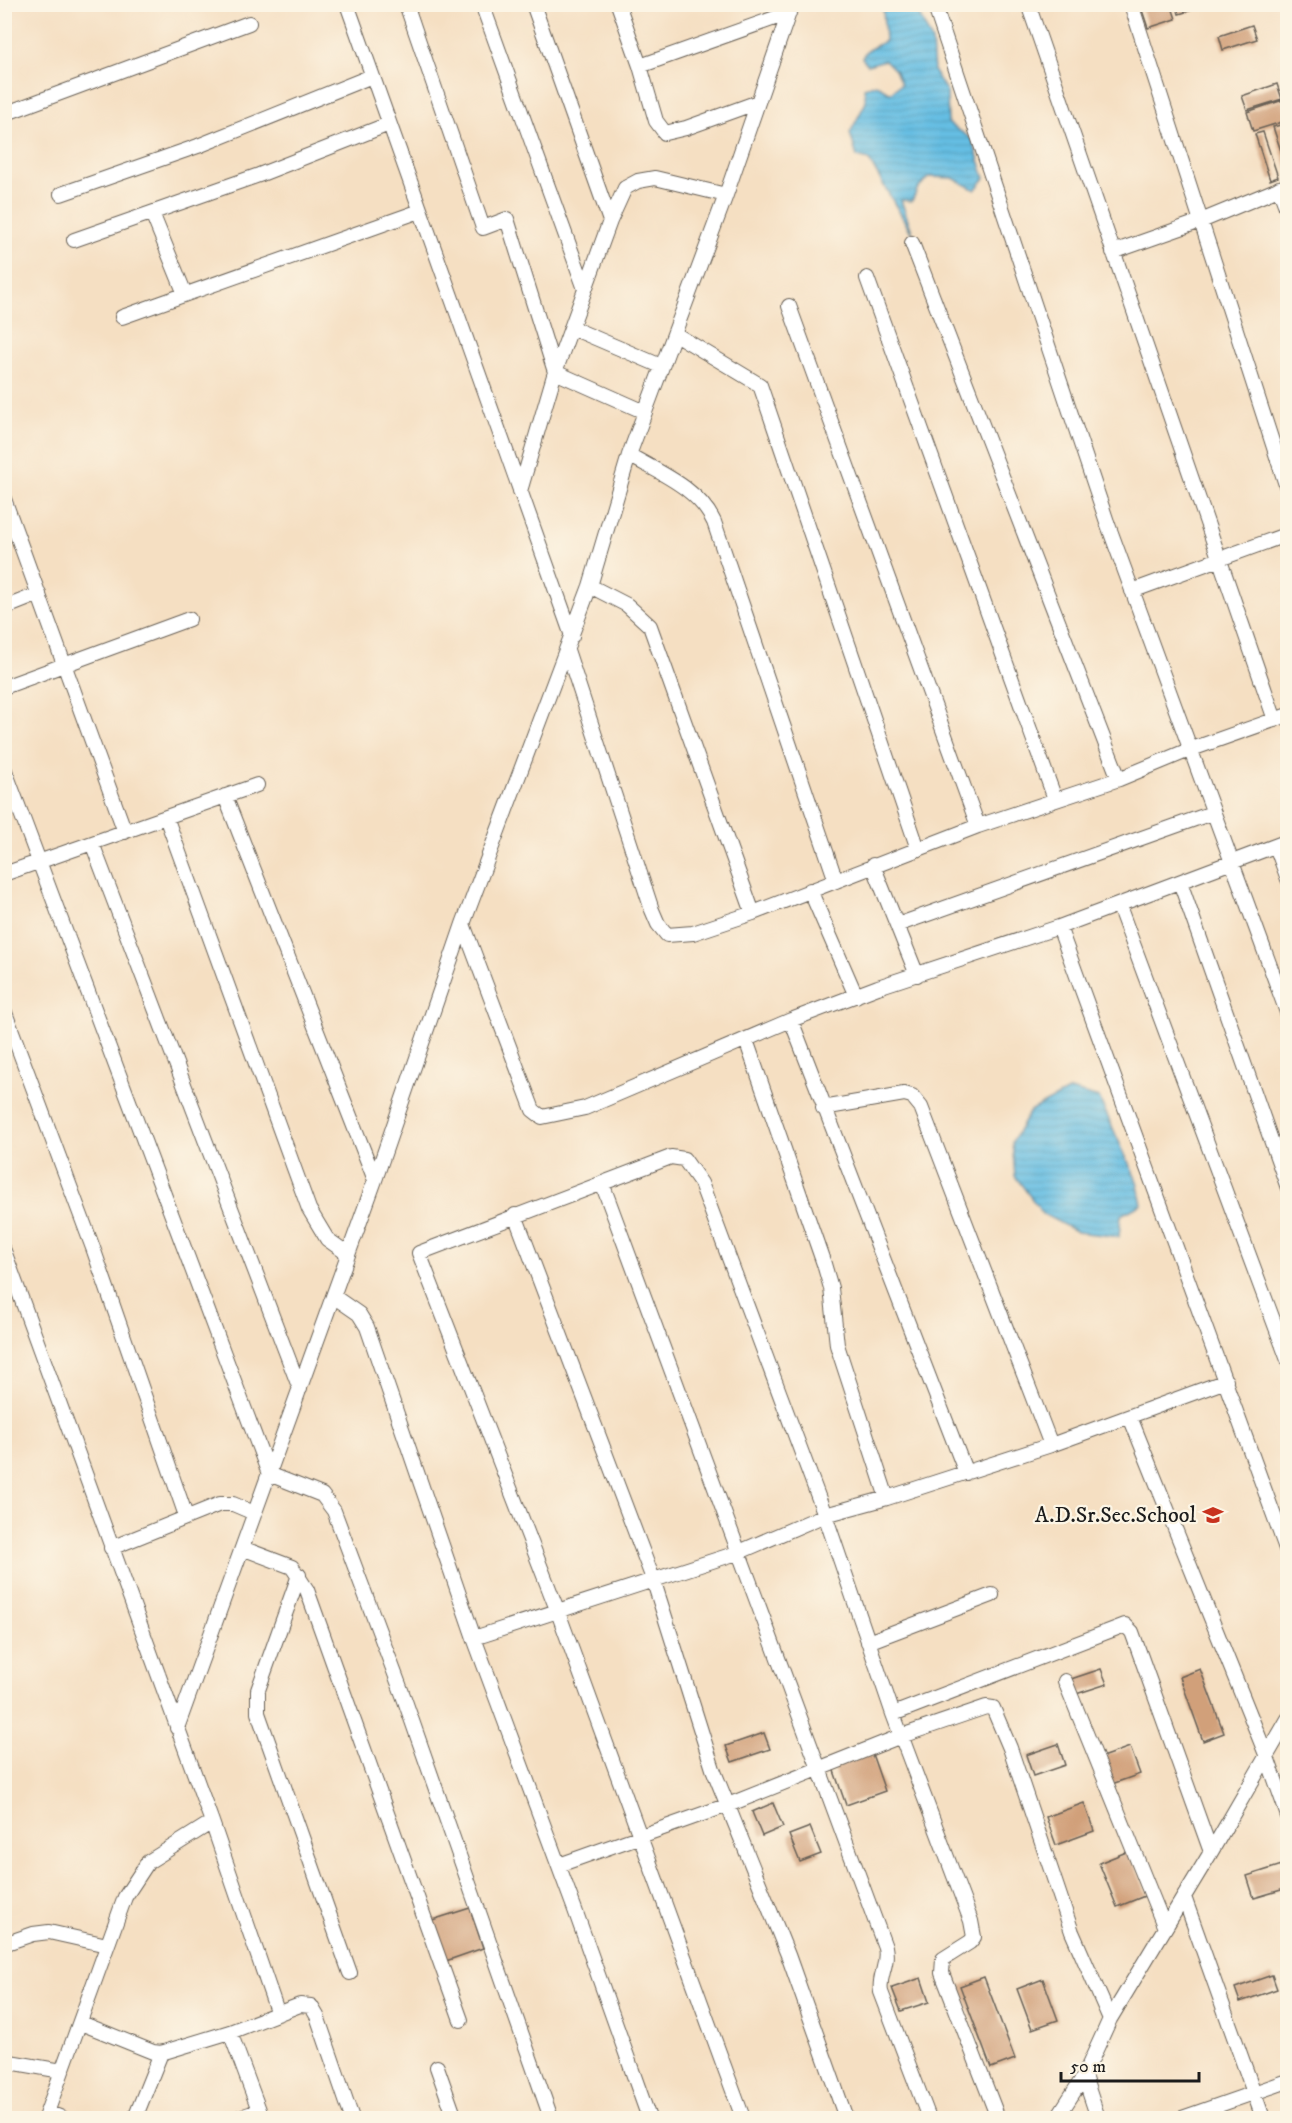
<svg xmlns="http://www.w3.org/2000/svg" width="1292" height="2123" viewBox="0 0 1292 2123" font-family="'IM FELL DW Pica',serif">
<defs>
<pattern id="water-rules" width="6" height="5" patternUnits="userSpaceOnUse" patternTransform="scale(1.5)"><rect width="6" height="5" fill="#65bee3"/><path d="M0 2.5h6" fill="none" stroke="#57a3c2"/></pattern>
</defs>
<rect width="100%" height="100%" fill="#fcf5e5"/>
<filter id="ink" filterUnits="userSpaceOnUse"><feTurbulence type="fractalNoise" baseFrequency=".0167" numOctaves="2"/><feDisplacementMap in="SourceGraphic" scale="12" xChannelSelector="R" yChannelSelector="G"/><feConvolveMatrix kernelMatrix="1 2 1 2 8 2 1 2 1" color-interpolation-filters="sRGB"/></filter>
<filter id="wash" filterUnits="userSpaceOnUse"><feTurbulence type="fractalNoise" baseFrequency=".008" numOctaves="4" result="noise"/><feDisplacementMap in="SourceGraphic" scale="24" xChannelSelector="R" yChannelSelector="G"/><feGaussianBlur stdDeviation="1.35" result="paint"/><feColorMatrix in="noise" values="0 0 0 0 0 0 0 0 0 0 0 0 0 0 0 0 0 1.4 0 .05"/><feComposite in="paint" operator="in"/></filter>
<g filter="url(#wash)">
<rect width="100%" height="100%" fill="#f5dfc2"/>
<path fill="url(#water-rules)" stroke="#406d80" stroke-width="1.5" d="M885,5H909L917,10L932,41L934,72L947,92L948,123L972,139L985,178L975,190L953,178L929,177L918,188L912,201L901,200L914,237L869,160L857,157L850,133L866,102L864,88L876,84L890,93L901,84L895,70L885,60L868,65L862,58L866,51L885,41L883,8Z
M1070,1090L1099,1098L1137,1181L1142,1204L1121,1215L1119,1237L1077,1232L1043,1214L1015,1176L1012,1142L1030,1111Z"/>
<g id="blocks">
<path fill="#d1a07a" d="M1140,4H1171L1176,19L1148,28Z
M1176,4H1197L1199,8L1179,14Z
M1252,25L1257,39L1223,50L1219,36Z
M1277,84L1282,99L1247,110L1242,96Z
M1283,100L1288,120L1253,131L1247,112Z
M1288,123V169H1287L1273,127Z
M1263,132L1278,177L1270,180L1255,134Z
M1101,1669L1107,1684L1076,1694L1071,1679Z
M1200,1669L1224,1733L1203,1741L1180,1677Z
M764,1733L770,1749L732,1762L726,1746Z
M1058,1744L1065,1765L1033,1776L1026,1755Z
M1130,1747L1140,1774L1109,1785L1099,1758Z
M872,1754L885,1791L846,1805L833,1768Z
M773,1803L783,1827L762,1836L752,1812Z
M1084,1803L1094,1831L1056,1845L1046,1817Z
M810,1827L821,1854L800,1862L789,1835Z
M1129,1851L1147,1895L1117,1907L1099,1863Z
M1288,1863V1888L1254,1898L1247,1876Z
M470,1908L483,1948L443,1962L429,1921Z
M1272,1975L1277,1989L1240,2002L1235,1988Z
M984,1977L1015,2059L991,2068L960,1986Z
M921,1978L929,2002L901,2011L892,1988Z
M1043,1979L1058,2020L1032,2029L1017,1989Z"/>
</g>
</g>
<g filter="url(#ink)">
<use href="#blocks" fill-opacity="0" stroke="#686056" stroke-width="1.5"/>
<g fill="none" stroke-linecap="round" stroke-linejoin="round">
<g stroke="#686056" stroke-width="16">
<path id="street" d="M347,4L572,636
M406,4L483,228L507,219L555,372L645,412
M482,4L585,289
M533,4L610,221
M618,4L640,66L656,121L665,133L686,128L758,102
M934,4L1107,522L1288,1015
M1028,4L1275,720
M1131,4L1288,491
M640,66L789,13
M4,114L249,23
M1279,188L1288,212
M61,194L198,146L372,76
M152,213L185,294
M74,240L259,175L389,124
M912,243L1119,779
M1113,252L1201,221L1288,185
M867,278L1055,799
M789,306L978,826
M122,317L420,211
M572,328L661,366
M675,334L760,385L918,849
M629,455C660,473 698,488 714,522L836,881
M520,491L555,372L610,221L625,188L638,181L655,178L726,195
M4,499L125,832
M590,586L627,605L650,626L753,913
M1132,591L1288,534
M4,608L39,594
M567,650L652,910L658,924L667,935L693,933L753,913L978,826L1119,779L1189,750L1288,715
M4,687L189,619
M4,768L269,1474L322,1495L334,1511L404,1698L551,2118
M225,796L375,1180
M166,817L309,1209L327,1239L348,1254
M92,843L300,1389
M1276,846L1288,879
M873,865L917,975
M4,874L257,785
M1180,882L1288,1188
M810,890L856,996
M1119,906L1288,1360
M463,924L533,1110L542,1117L585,1108L791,1020L878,987L1059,927L1288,841
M897,925L1212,813
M1059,927L1288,1554
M4,1010L93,1248L186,1516
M791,1020L966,1473
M746,1040L824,1264L831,1288L837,1345L887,1498
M823,1108L904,1094L912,1096L921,1107L1051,1445
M602,1183L885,1947C889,1966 878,1975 881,1992L929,2118
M515,1215L653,1579L713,1769L788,1955L846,2118
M4,1251L212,1822L278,2014
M333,1296L359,1314L367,1327L474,1638L575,1910L649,2118
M1130,1417L1267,1757L1288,1816
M111,1548L220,1504H233L254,1513
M242,1548L292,1567L307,1590L461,2020
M299,1575L258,1690V1713L350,1973
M474,1638L737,1553L825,1515L887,1498L1051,1445L1226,1381
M868,1642L992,1595
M1065,1681L1165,1928
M893,1714L1125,1625L1132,1632L1211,1852
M177,1728L375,1180L463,924L590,586L629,455L726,195L792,4
M559,1865L728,1805L901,1736L986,1707L993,1708L1010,1748L1072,1932L1110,2019
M1184,1897L1263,2118
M4,1944L33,1934L49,1932L107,1945
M81,2023L153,2052L161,2053L230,2032L300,2005L311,2006L317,2016L352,2118
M230,2032L262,2118
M4,2061L62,2071
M437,2067L455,2118
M1084,2076L1098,2118
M47,2112L62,2118
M45,2118L125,1897L148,1862L212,1822
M135,2118L161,2053
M237,2118L259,2111
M743,2118L558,1612L419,1253L671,1157L684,1159L701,1183L825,1515L893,1714L971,1921L974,1937L970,1942L943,1959L942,1973L998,2118
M1057,2118L1084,2076L1110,2019L1211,1852L1288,1719
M1182,2118L1288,2081"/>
</g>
<use href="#street" stroke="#fff" stroke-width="14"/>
</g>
</g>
<defs>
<g id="school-bare" transform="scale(1.62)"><path d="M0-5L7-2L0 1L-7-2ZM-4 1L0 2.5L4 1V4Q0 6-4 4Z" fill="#c8321e" stroke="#fcf5e5" stroke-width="2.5" paint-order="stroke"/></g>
</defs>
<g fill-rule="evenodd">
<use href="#school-bare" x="1213" y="1515"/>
</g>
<g text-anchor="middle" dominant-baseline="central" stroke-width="4.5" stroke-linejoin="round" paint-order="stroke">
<g font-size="22" fill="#1c1c1c" stroke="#fcf5e5" text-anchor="end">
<text x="1196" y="1515">A.D.Sr.Sec.School</text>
</g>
</g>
<rect width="1292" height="2123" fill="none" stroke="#fcf5e5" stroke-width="24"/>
<path d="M1061 2072v9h138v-9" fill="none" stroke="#1c1c1c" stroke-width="3"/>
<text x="1070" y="2072" font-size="18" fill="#1c1c1c" stroke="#fcf5e5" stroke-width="4.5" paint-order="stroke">50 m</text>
</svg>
